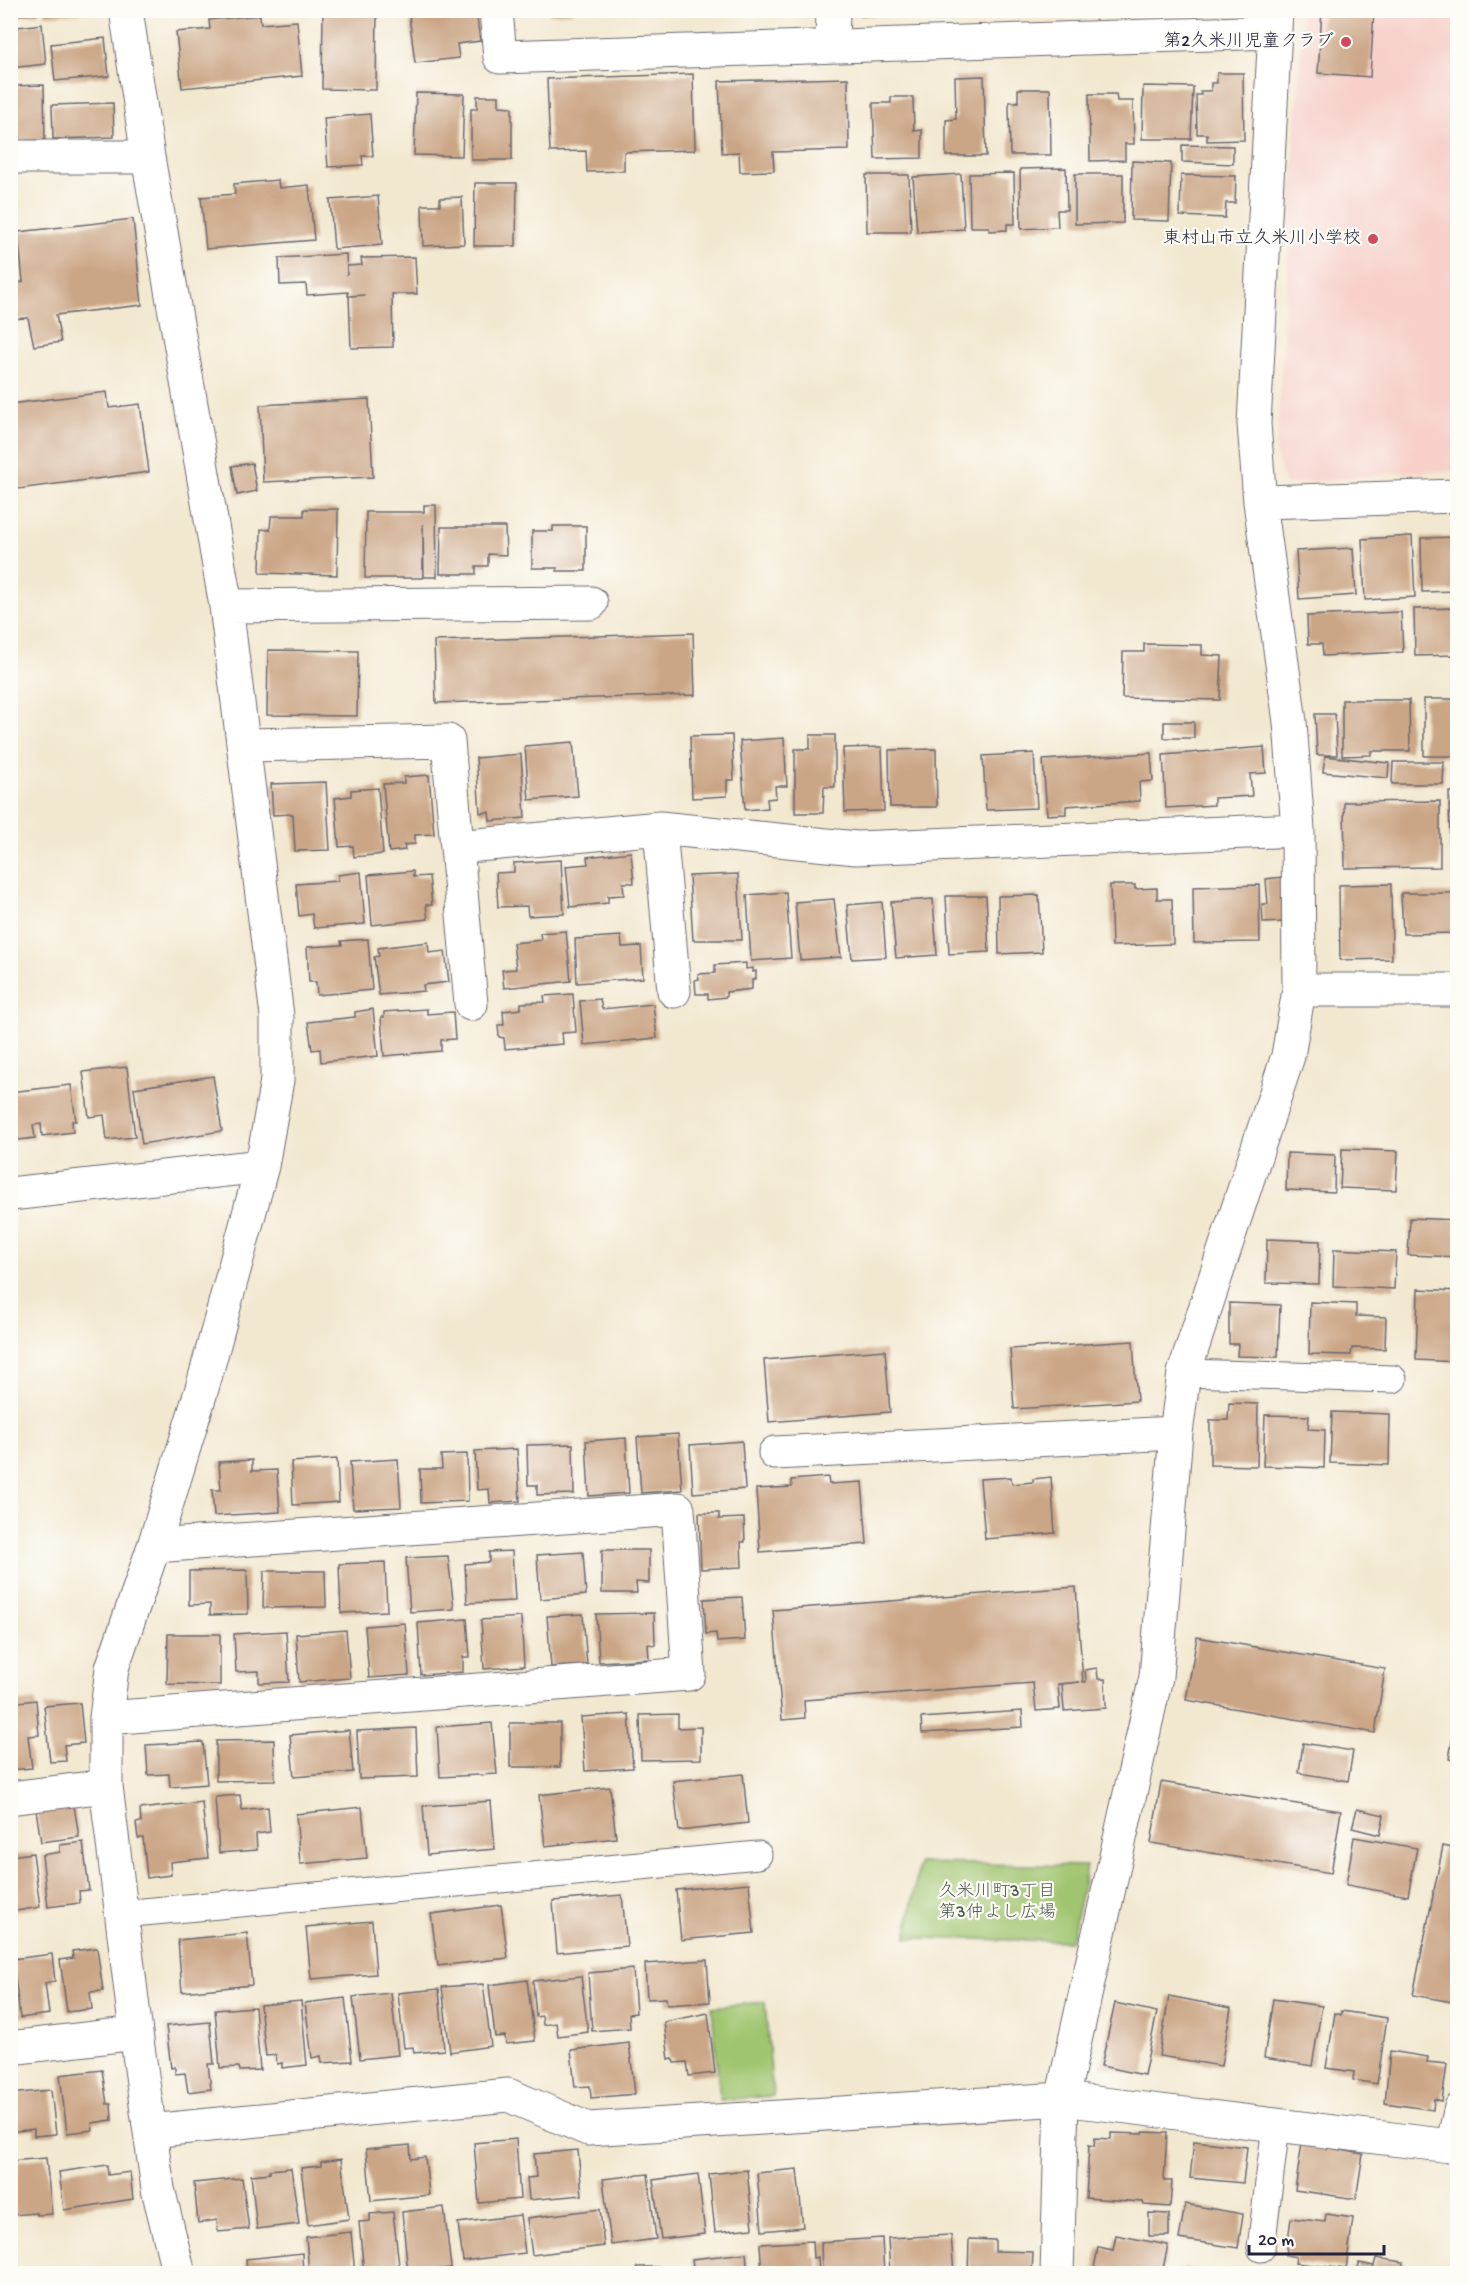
<svg xmlns="http://www.w3.org/2000/svg" width="1468" height="2284" viewBox="0 0 1468 2284" font-family="'Gochi Hand','Klee One',sans-serif">
<rect width="100%" height="100%" fill="#fdfcf7"/>
<filter id="ink" filterUnits="userSpaceOnUse"><feTurbulence type="fractalNoise" baseFrequency=".0167" numOctaves="2"/><feDisplacementMap in="SourceGraphic" scale="12" xChannelSelector="R" yChannelSelector="G"/><feConvolveMatrix kernelMatrix="1 2 1 2 8 2 1 2 1" color-interpolation-filters="sRGB"/></filter>
<filter id="wash" filterUnits="userSpaceOnUse"><feTurbulence type="fractalNoise" baseFrequency=".008" numOctaves="4" result="noise"/><feDisplacementMap in="SourceGraphic" scale="24" xChannelSelector="R" yChannelSelector="G"/><feGaussianBlur stdDeviation="1.35" result="paint"/><feColorMatrix in="noise" values="0 0 0 0 0 0 0 0 0 0 0 0 0 0 0 0 0 1.4 0 .05"/><feComposite in="paint" operator="in"/></filter>
<g filter="url(#wash)">
<rect width="100%" height="100%" fill="#f2e8d0"/>
<path fill="#f7d0ca" d="M1303,11H1457V471L1398,473L1285,485L1276,453Z"/>
<path fill="#a0c570" stroke="#617456" stroke-width="1.5" d="M919,1863L1087,1866L1071,1941L906,1938Z
M765,2002L773,2096L720,2100L712,2007Z"/>
<g id="blocks">
<path fill="#cba686" d="M10,10H38V14L10,15Z
M45,10H102V12L45,15Z
M323,10H377L376,90L322,89Z
M431,10H476L480,41L457,44L459,58L415,63L409,15Z
M549,10H572V13L549,14Z
M860,10H899V14L860,16Z
M1322,10H1374L1370,77L1318,73Z
M260,15L261,24L297,21L302,76L182,88L176,32L210,29L209,20Z
M42,24L46,64L10,68V28Z
M105,38L109,76L55,81L51,44Z
M1217,73H1243L1244,140L1207,141V134H1197L1196,95H1201L1200,91H1211V83H1217Z
M693,74L695,150L624,152V171L587,172L586,151L550,152L547,79Z
M984,76L986,156H946V120L956,119L955,77Z
M848,78L849,150L773,152L774,171L740,172L739,152L722,153L719,81Z
M44,85L45,140L10,141V86Z
M1143,86L1193,87L1191,139H1142Z
M1018,89H1050L1051,155H1010L1009,102H1018Z
M416,93L464,94L462,156L414,155Z
M1089,94H1116L1117,101H1133L1134,144H1125V160L1090,161Z
M477,96H499V106L512,107V160H471V109H477Z
M891,97H913L914,131L922,130V158L875,159L873,103H891Z
M113,103L114,137L53,139L52,105Z
M370,114L373,156H362L363,165L328,167L324,118Z
M1182,145L1233,146V164L1182,162Z
M1132,161L1171,163L1169,221L1131,220Z
M1066,168L1067,210H1057L1058,227L1021,229L1020,169Z
M1014,173L1015,224H1007V230L989,231V227H970L969,174Z
M961,174L964,229L917,232L913,177Z
M1075,174H1123V223L1075,224Z
M866,175H909L911,232H867Z
M1181,175L1236,176L1235,203H1226L1225,218L1180,216Z
M278,180L279,188L309,185L314,240L206,249L201,197L235,194L234,184Z
M475,183H517L516,246H474Z
M378,196L382,245L334,249L330,200Z
M462,197L464,244L423,246L422,205H440V198Z
M133,219L142,305L56,315L61,342L34,346L28,318L10,319V284L23,282L18,232Z
M346,254L347,275V266L362,265L361,258L415,257L417,294H392L393,347L351,348L349,296L365,295L348,296V292L307,295L306,284L280,285L279,258Z
M107,392L109,408L140,404L149,472L10,490V404Z
M369,399L373,477L263,482L260,405Z
M252,463L257,491L237,495L232,466Z
M424,505H436L437,577H424L423,524V578H365L366,512H424Z
M304,509H338L337,575L260,573L261,529L270,530L271,516H304Z
M553,526H586V571H557V568H532V531H553Z
M441,527H505L506,555L488,554V566H476V574H440Z
M1412,536L1415,597L1365,600L1362,539Z
M1457,537L1458,591L1422,592L1421,538Z
M1353,548L1356,595L1299,599L1296,551Z
M1458,608V655L1415,656L1414,609Z
M1401,612L1403,652L1323,656L1322,644H1308L1307,616Z
M693,633L695,695L436,703L434,641Z
M1144,644L1202,645V655L1222,656L1220,700L1122,698L1123,652H1144Z
M268,650L358,651L357,716L267,715Z
M1424,699H1458V756H1424Z
M1342,700H1409L1410,751H1371V755L1342,756Z
M1315,714H1335L1337,755H1317Z
M1164,722H1194V738H1164Z
M732,735L734,780H727V796L692,798L690,736Z
M810,735H835V787H824L823,813H795V749H810Z
M784,738L787,786H775L776,798L767,799L768,808L745,810L740,741Z
M573,742L578,796L529,800L525,746Z
M882,747L884,811L845,812L843,748Z
M1264,747L1266,773L1250,774L1252,796L1214,798V805L1166,808L1163,755Z
M936,749L937,807H890L889,750Z
M1034,753L1037,808L986,810L983,756Z
M1151,753L1153,781L1139,782L1140,801L1066,806V814L1047,815L1043,760Z
M521,754L525,818L490,821L489,812L480,813L476,758Z
M1325,756L1389,763L1388,778L1323,772Z
M1393,762H1444L1443,784H1392Z
M429,775L434,834L415,835V844L404,845L405,850L389,852L383,784L404,783V777Z
M326,782L330,850L295,851L293,814L273,815L271,784Z
M378,788L383,854L354,857L353,846L339,847L335,798L351,796V790Z
M1449,792H1458V849H1450Z
M1440,801V867L1345,868L1344,802Z
M631,852L634,883H623L624,895L608,896V903L570,907L566,866L588,864L587,857Z
M561,860L564,914L528,916L527,906L498,907L496,873L514,872V863Z
M413,871V877L429,876L432,905H426L428,919L372,925L368,875Z
M361,872L365,924L314,928L312,914L299,916L296,884L338,881V875Z
M738,874L742,940H693L689,876Z
M1282,877L1284,922L1263,923L1262,904H1268L1266,879Z
M1391,884L1392,959L1340,960L1339,885Z
M1110,885H1135V889L1157,888V899H1172L1173,944L1112,946Z
M1259,885L1260,942L1194,943L1193,887Z
M786,892L791,958L751,961L747,895Z
M1401,893H1458V933L1403,934Z
M1039,895L1042,952L999,954L998,896Z
M946,896H986L989,952L949,954Z
M834,899L841,957L800,960L795,902Z
M933,899L937,955L896,958L891,902Z
M882,902L886,957L852,959L847,905Z
M566,931L571,981L504,988L502,970L516,969L513,943L541,940L540,933Z
M621,936L622,947L641,946L643,978L577,983L575,939Z
M368,939L372,990L317,995L316,982H309L307,947L342,945L341,941Z
M428,942L429,953L445,951L449,982L423,985L424,991L379,995L374,957L379,956L378,948Z
M746,963V969L753,968V972L756,971V979L752,980V989L726,992V997L708,999V994H696L695,980L699,979L698,974L715,973V965Z
M573,994L576,1032L562,1033L563,1044L505,1049L504,1038L499,1037L498,1025H504L503,1011L521,1009V1003L545,1002L544,996Z
M600,999L602,1009L653,1004L657,1038L584,1045L580,1001Z
M373,1009L378,1056L321,1062L320,1049L312,1050L308,1022L355,1017V1012Z
M427,1009V1014L453,1012L455,1039L441,1040V1051L384,1056L381,1017H384V1012Z
M127,1067L135,1137L107,1140L104,1115L89,1117L83,1072Z
M213,1076L222,1131L142,1144L134,1088Z
M71,1085L76,1121H72L73,1132L42,1136L41,1124L33,1125L35,1138L10,1141V1092Z
M1342,1149L1398,1151L1396,1190L1340,1188Z
M1287,1153L1335,1155L1334,1192L1286,1190Z
M1410,1218L1458,1220V1257L1408,1255Z
M1267,1239L1320,1241L1319,1284L1266,1283Z
M1334,1249L1396,1252L1394,1289L1333,1286Z
M1418,1289L1458,1291V1362L1416,1360Z
M1310,1302L1356,1304V1316L1386,1317L1385,1349L1352,1348L1351,1355L1309,1354Z
M1229,1303L1280,1305L1278,1357L1237,1356L1238,1344H1229Z
M1133,1341L1137,1401L1014,1409L1010,1349Z
M885,1350L890,1412L769,1422L764,1360Z
M1229,1403L1258,1404L1257,1466L1210,1465V1420H1228Z
M1332,1412L1390,1414L1389,1465L1330,1463Z
M1265,1415L1309,1416L1308,1429L1325,1430L1324,1468L1263,1466Z
M678,1434L682,1490L641,1493L637,1437Z
M626,1438L629,1493L589,1496L586,1441Z
M742,1441L745,1489L693,1493L690,1445Z
M573,1444L574,1494L537,1495V1485H528L527,1445Z
M517,1449L520,1501L490,1503L489,1489L477,1490L475,1451Z
M467,1454L468,1501L421,1503L420,1469H442L441,1455Z
M337,1459L339,1502L293,1505L291,1462Z
M398,1459L401,1507L353,1509L350,1462Z
M252,1460V1471L277,1470L280,1512L214,1516L212,1490H221L219,1462Z
M828,1477L829,1484L862,1482L867,1544L760,1552L756,1489L792,1487L791,1480Z
M1011,1477L1012,1484L1033,1482V1479L1051,1477L1055,1533L985,1539L980,1479Z
M699,1513H719V1519L744,1518L745,1542H741L742,1567L701,1569Z
M602,1550H649V1583L636,1582L637,1593H602Z
M512,1551L515,1601L467,1603L465,1564L489,1562V1552Z
M583,1552L586,1595L540,1599L537,1555Z
M448,1556L454,1609L410,1612L406,1558Z
M385,1562L387,1611L341,1613L339,1564Z
M247,1570L248,1614L210,1615V1604L189,1605V1571Z
M264,1571H325L326,1607L263,1608Z
M1076,1587L1083,1682H1086L1085,1670L1097,1668L1098,1679H1105L1106,1708L1064,1711L1062,1684L1080,1682L1058,1684L1060,1709L1036,1711L1033,1683L804,1700L805,1718L782,1720L773,1610Z
M742,1597L745,1640L717,1642L716,1633L706,1634L704,1599Z
M654,1613L655,1645L648,1644L649,1659L599,1662L596,1614Z
M583,1614L587,1665L551,1667L547,1616Z
M521,1617L524,1666L484,1669L481,1620Z
M467,1619L470,1657H463V1672L421,1675L418,1623Z
M405,1623L409,1675L369,1678L365,1626Z
M346,1630L350,1678L299,1682L296,1634Z
M286,1631L289,1682L259,1683V1671L236,1672L234,1634Z
M168,1634H220V1685L167,1684Z
M1197,1637L1385,1669L1375,1733L1186,1700Z
M36,1700L39,1735L28,1736L32,1768L10,1770V1703Z
M80,1703L84,1743L64,1745L66,1761L50,1762L44,1706Z
M1022,1711L1023,1727L922,1733L921,1718Z
M629,1714L633,1768L585,1771L581,1717Z
M678,1714V1728L701,1727V1759L641,1760L640,1715Z
M1456,1718H1458V1761L1449,1759Z
M492,1723L497,1774L440,1777L437,1727Z
M510,1723H560V1767H510Z
M416,1728L418,1777L359,1779L357,1731Z
M349,1730L353,1772L294,1777L290,1735Z
M274,1740L275,1780L216,1781V1741Z
M203,1742L207,1784L170,1787L169,1774L148,1775L146,1745Z
M1303,1743L1353,1751L1348,1781L1299,1773Z
M743,1774L748,1823L679,1831L673,1781Z
M1161,1782L1341,1811L1331,1873L1151,1843Z
M610,1787L616,1838L545,1846L539,1795Z
M240,1795L242,1810L268,1807L270,1832L256,1834L257,1850L219,1853L215,1797Z
M491,1801L495,1849L427,1855L423,1806Z
M202,1802L208,1858L170,1862L171,1875L147,1878L143,1838H138L136,1823L141,1822L140,1809Z
M74,1805L79,1837L41,1842L36,1810Z
M362,1807L367,1858L300,1864L296,1814Z
M1357,1809L1384,1815L1380,1835L1352,1828Z
M1354,1837L1417,1848L1408,1896L1346,1885Z
M83,1842L89,1890L79,1891L80,1903L48,1907L42,1855L60,1852V1845Z
M1443,1846L1458,1849V2003L1413,1995Z
M33,1853L40,1907L10,1912V1856Z
M749,1883L754,1933L681,1940L676,1890Z
M622,1895L627,1946L557,1953L553,1901Z
M501,1905L508,1958L438,1966L431,1914Z
M372,1921L376,1974L311,1979L306,1927Z
M247,1933L252,1985L182,1992L178,1940Z
M97,1948L103,1991L90,1992L92,2009L67,2012L60,1960L73,1958L72,1951Z
M52,1954L55,1981L45,1983L49,2014L20,2018L13,1959Z
M707,1960L710,2002L667,2005L666,1998L647,1999L645,1964Z
M633,1969L636,2013L629,2014L630,2028L592,2031L588,1973Z
M581,1976L588,2032L558,2036L556,2023L543,2025L542,2016L536,2017L533,1981Z
M527,1980L535,2041L506,2044L505,2036L495,2037L489,1985Z
M483,1984L491,2046L450,2052L442,1987Z
M439,1989L444,2050L414,2053L413,2047L404,2048L398,1993Z
M391,1993L398,2055L360,2059L353,1997Z
M1169,1996L1231,2008L1221,2066L1159,2056Z
M345,1998L352,2061L322,2063L321,2056L312,2058L305,2003Z
M1273,1999L1322,2006L1312,2066L1264,2058Z
M301,2001L307,2065L282,2068V2063L277,2064L276,2055L266,2056L260,2005Z
M1115,2003L1157,2012L1144,2075L1101,2066Z
M255,2007L260,2070L240,2071L239,2067L220,2068L215,2010Z
M1341,2011L1387,2018L1377,2084L1353,2080L1354,2072L1326,2068L1335,2013L1341,2015Z
M708,2013L715,2073L689,2076L687,2062L674,2063L673,2058L669,2059L664,2022Z
M210,2022L214,2064H208L211,2089L188,2092L185,2073L175,2074V2067L171,2068L166,2026Z
M629,2043L635,2094L591,2098L590,2086L575,2087L571,2050Z
M1390,2051L1428,2057L1427,2062L1447,2064L1442,2101L1434,2099L1433,2110L1385,2103Z
M102,2070L107,2104H111L112,2120L92,2123L93,2130L67,2133L60,2075Z
M51,2090L56,2134L34,2136V2129L10,2132V2094Z
M1143,2132L1167,2133L1164,2181H1172L1170,2207L1144,2205L1143,2202L1086,2198L1089,2145L1094,2146L1095,2138L1111,2139V2133L1143,2134Z
M516,2139L520,2199L479,2203L474,2143Z
M1194,2141L1247,2147L1243,2183L1190,2178Z
M1302,2143L1363,2154L1356,2199L1295,2190Z
M410,2145L411,2159L425,2157L429,2195L371,2201L366,2149Z
M578,2150L582,2195L529,2200L527,2178L536,2177L534,2154Z
M46,2158L52,2214L37,2215L36,2213L13,2215L10,2161Z
M341,2159L349,2219L308,2225L301,2168L321,2166V2162Z
M107,2165L108,2175L130,2172L133,2199L64,2210L59,2172Z
M291,2168L299,2224L257,2229L251,2175L270,2173L269,2170Z
M797,2169L803,2227L762,2231L757,2173Z
M747,2170L753,2228L715,2232L709,2174Z
M648,2174L656,2239L611,2245L603,2179Z
M698,2174L705,2234L661,2239L653,2180Z
M242,2178L249,2229L218,2232L217,2220L198,2223L194,2183Z
M1185,2204L1243,2214L1238,2248L1179,2239Z
M444,2207L451,2268L408,2273L402,2212Z
M600,2209L604,2246L532,2255L527,2218Z
M393,2212L400,2274H364L359,2222L370,2221V2214Z
M1149,2213L1169,2214V2236H1149Z
M1326,2214L1353,2218L1346,2269L1295,2263L1296,2257L1286,2255L1291,2218L1325,2222Z
M520,2215L525,2253L463,2261L458,2223Z
M351,2232L355,2274H309L306,2237Z
M951,2235L954,2274H890L888,2238Z
M1116,2235L1168,2245L1162,2274H1093L1098,2247L1113,2250Z
M882,2238L884,2274H822L821,2242Z
M969,2239L995,2240V2251L1033,2252L1032,2274H968Z
M812,2241L813,2258L818,2257L819,2274H762L760,2244Z
M302,2253L303,2274H247L246,2259Z
M746,2253L748,2274H694L692,2259Z
M1376,2258L1403,2262L1402,2271L1409,2274H1352V2269H1358L1359,2263L1374,2266Z
M637,2267H668L669,2274H637Z
M1442,2267L1458,2269V2274H1441Z
M1183,2268L1211,2272V2274H1182Z"/>
</g>
</g>
<g filter="url(#ink)">
<use href="#blocks" fill-opacity="0" stroke="#6b676f" stroke-width="1.5"/>
<g fill="none" stroke-linecap="round" stroke-linejoin="round">
<g stroke="#6b676f" stroke-width="29">
<path id="service" d="M1184,1373L1393,1379
M122,1914L758,1855
M1449,2146L1458,2107
M1261,2248L1276,2125"/>
</g>
<g stroke="#6b676f" stroke-width="35">
<path id="minor" d="M126,10L148,157L226,606L277,1016V1080L262,1166L203,1385L154,1546L112,1668L106,1718V1786L136,2033L158,2189L179,2274
M496,10L500,57L1275,32
M832,46L833,10
M10,157H148
M1260,502L1458,496
M226,606L591,603
M244,745L448,741L457,847L660,828L856,848L1298,830
M660,828L674,991
M457,847L471,1004
M1299,990H1458
M10,1194L262,1166
M775,1453L1176,1433
M106,1718L689,1674L678,1509L154,1546
M10,1798L106,1786
M10,2048L136,2033
M150,2131L508,2095L588,2129L1062,2099L1458,2147
M1057,2274L1062,2099L1156,1677L1176,1433L1184,1373L1288,1056L1299,990L1298,830L1290,722L1260,502L1254,424L1276,10"/>
</g>
<use href="#service" stroke="#fff" stroke-width="27"/>
<use href="#minor" stroke="#fff" stroke-width="33"/>
</g>
</g>
<g fill="#d1495b" stroke="#fdfcf7" stroke-width="2">
<circle cx="1346" cy="42" r="6"/>
<circle cx="1373" cy="239" r="6"/>
</g>
<g text-anchor="middle" dominant-baseline="central" stroke-width="4.5" stroke-linejoin="round" paint-order="stroke">
<g font-size="18" fill="#22223b" stroke="#fdfcf7" text-anchor="end">
<text x="1334" y="42">第2久米川児童クラブ</text>
<text x="1361" y="239">東村山市立久米川小学校</text>
</g>
<g font-size="18" fill="#4e5b4e" stroke="#fdfcf7">
<text x="997" y="1892">久米川町3丁目<tspan x="997" dy="21">第3仲よし広場</tspan></text>
</g>
</g>
<rect width="1468" height="2284" fill="none" stroke="#fdfcf7" stroke-width="36"/>
<path d="M1249 2245v9h135v-9" fill="none" stroke="#22223b" stroke-width="3"/>
<text x="1258" y="2245" font-size="18" fill="#22223b" stroke="#fdfcf7" stroke-width="4.5" paint-order="stroke">20 m</text>
</svg>
